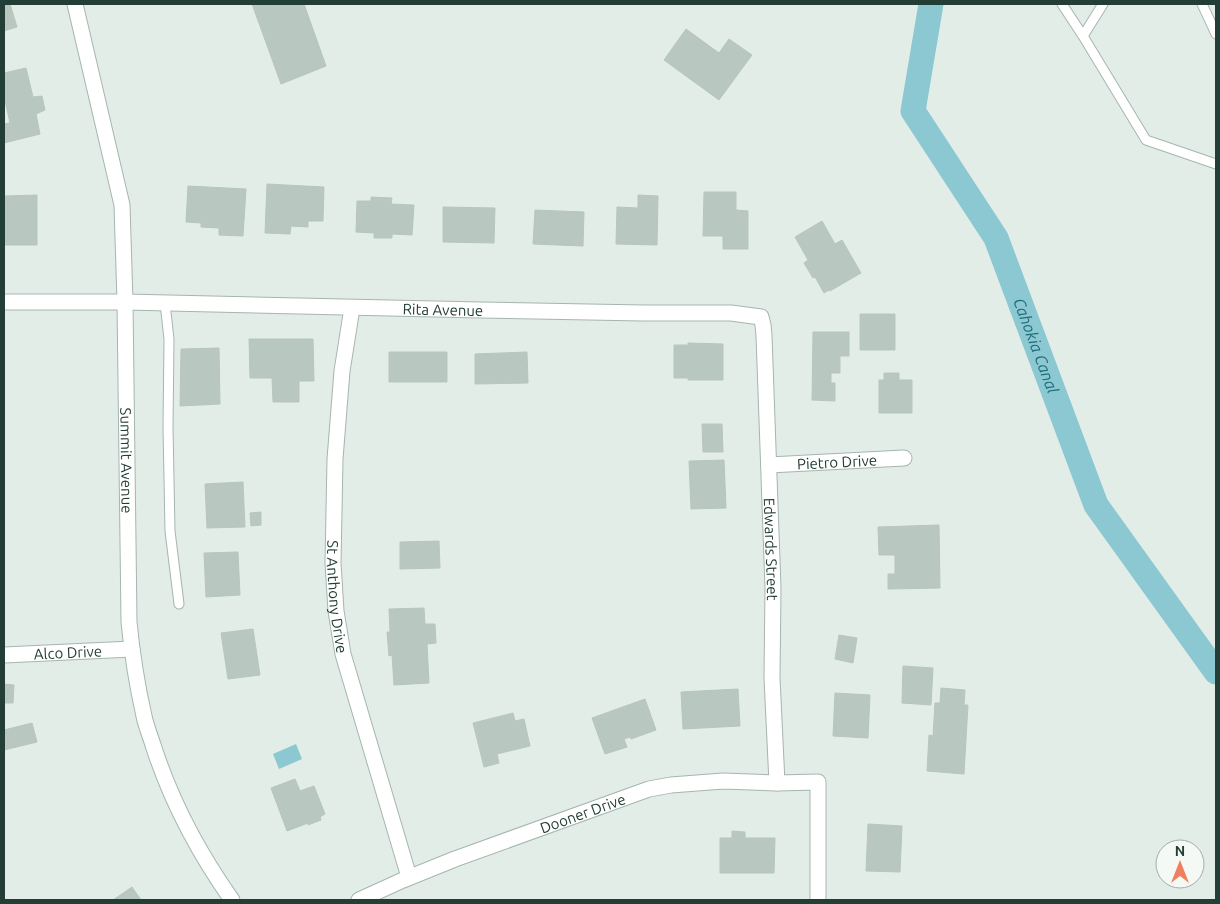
<svg xmlns="http://www.w3.org/2000/svg" width="1220" height="904" viewBox="0 0 1220 904" font-family="Ubuntu,sans-serif">
<rect width="100%" height="100%" fill="#e3ede8"/>
<path fill="#8cc8d1" d="M296,744L302,759L279,769L273,754Z"/>
<g fill="none" stroke-linecap="round" stroke-linejoin="round">
<path stroke="#8cc8d1" stroke-width="25" id="s1" d="M931,4L913,111L996,238L1096,505L1216,672"/>
</g>
<path fill="#b8c8c1" stroke="#b6c6bf" d="M4,4H10L17,27L4,31Z
M252,4H304L326,66L281,84Z
M686,29L719,53L729,39L752,55L719,100L664,60Z
M26,68L33,97L42,96L45,110L36,114L40,134L4,143V124L10,123L4,96V73Z
M267,184L324,187L323,221H308V227L291,226L290,234L265,233Z
M188,186L246,189L243,236L219,235V228L201,227V223L186,222Z
M704,192H736V210L748,211V249H723V236H703Z
M37,195V245H4V196Z
M638,195L658,196L657,245L616,244L617,207L638,208Z
M371,197L392,198L391,204L414,205L412,235L392,234V238H374V233L356,232L357,201H371Z
M443,207L495,208L494,243L443,242Z
M535,210L584,212L583,246L533,244Z
M822,221L835,244L842,240L861,273L830,291L829,290L824,293L815,277L813,278L804,263L808,260L795,237Z
M860,314H895V350H860Z
M813,332H849V356H840V373H831V383H835V401L812,400Z
M249,339H313L314,381H299V402H273L272,378H250Z
M688,343L723,344V380H688V378H674V345H688Z
M219,348L220,404L180,406L181,349Z
M389,352H447V382H389Z
M527,352L528,383L475,384V354Z
M884,373H899V380H912V413H879V380H884Z
M702,424H722L723,452H703Z
M724,460L726,508L691,509L689,461Z
M243,482L245,527L207,528L205,484Z
M261,512V525L251,526L250,513Z
M939,525L940,588L888,589V574H895V555H879L878,527Z
M439,541L440,568L400,569V542Z
M238,552L240,595L206,597L204,553Z
M424,608L425,624H435L436,643L427,644L429,683L394,685L392,655L389,656L387,632H390L389,609Z
M253,629L260,675L228,679L221,633Z
M839,635L857,638L853,663L835,659Z
M903,666L933,668L931,705L902,703Z
M4,684L14,685L13,703H4Z
M941,688L965,690L964,705H968L964,774L927,771L929,735L933,736L935,703H940Z
M738,689L740,726L683,729L681,692Z
M835,693L870,695L868,738L833,736Z
M645,699L656,730L631,739L630,737L624,739L627,747L605,754L592,718Z
M513,713L515,721L524,719L530,746L497,754L499,763L484,767L473,723Z
M32,723L37,742L4,750V730Z
M295,779L300,791L314,786L325,814L320,817L321,820L308,825V823L287,831L271,788Z
M868,824L902,826L900,872L866,871Z
M732,831L745,832V838H775L774,873H720V838H732Z
M132,887L141,900H113Z"/>
<g fill="none" stroke-linecap="round" stroke-linejoin="round">
<g stroke="#a6b5af" stroke-width="11">
<path id="service" d="M1062,4L1083,36L1146,140L1216,164
M1202,4L1216,34
M1083,36L1103,4
M165,303L169,339L168,427L170,531L179,604"/>
</g>
<g stroke="#a6b5af" stroke-width="17">
<g id="minor">
<path id="s2" d="M4,302H125L480,310L643,313H731L761,317L763,325L764,336L773,588L772,678L777,783"/>
<path id="s3" d="M352,308L342,371L335,459L333,563L336,611L343,654L409,877"/>
<path id="s4" d="M769,465L904,458"/>
<path id="s5" d="M4,655L132,649"/>
<path id="s6" d="M359,900L403,880L455,859L649,789L671,785L723,781L777,783L818,782V900"/>
</g>
</g>
<g stroke="#a6b5af" stroke-width="17">
<g id="tertiary">
<path id="s7" d="M75,4L122,205L125,302L129,622C132,653 137,685 144,716C146,726 150,735 153,745C171,801 198,852 232,900"/>
</g>
</g>
<use href="#service" stroke="#fff" stroke-width="9"/>
<use href="#minor" stroke="#fff" stroke-width="15"/>
<use href="#tertiary" stroke="#fff" stroke-width="15"/>
</g>
<g text-anchor="middle" dominant-baseline="central" stroke-width="4" stroke-linejoin="round" paint-order="stroke">
<g font-size="15" fill="#233e36" stroke="#f4f9f6">
<text stroke="none"><textPath href="#s2" startOffset="439">Rita Avenue</textPath></text>
<text stroke="none"><textPath href="#s7" startOffset="462">Summit Avenue</textPath></text>
<text stroke="none"><textPath href="#s4" startOffset="68">Pietro Drive</textPath></text>
<text stroke="none"><textPath href="#s2" startOffset="990">Edwards Street</textPath></text>
<text stroke="none"><textPath href="#s3" startOffset="290">St Anthony Drive</textPath></text>
<text stroke="none"><textPath href="#s5" startOffset="64">Alco Drive</textPath></text>
<text stroke="none"><textPath href="#s6" startOffset="240">Dooner Drive</textPath></text>
</g>
<g font-size="16" font-style="italic" fill="#1d6c7a" stroke="#f4f9f6">
<text stroke="none"><textPath href="#s1" startOffset="375">Cahokia Canal</textPath></text>
</g>
</g>
<rect width="1220" height="904" fill="none" stroke="#233e36" stroke-width="10"/>
<g transform="translate(1180 864)"><circle r="24" fill="#f4f9f6" stroke="#a0aea9"/>
<path d="M0-4L9 19L0 12L-9 19Z" fill="#f07f5e"/>
<text y="-8" font-size="14" font-weight="bold" text-anchor="middle" fill="#233e36">N</text>
</g>
</svg>
